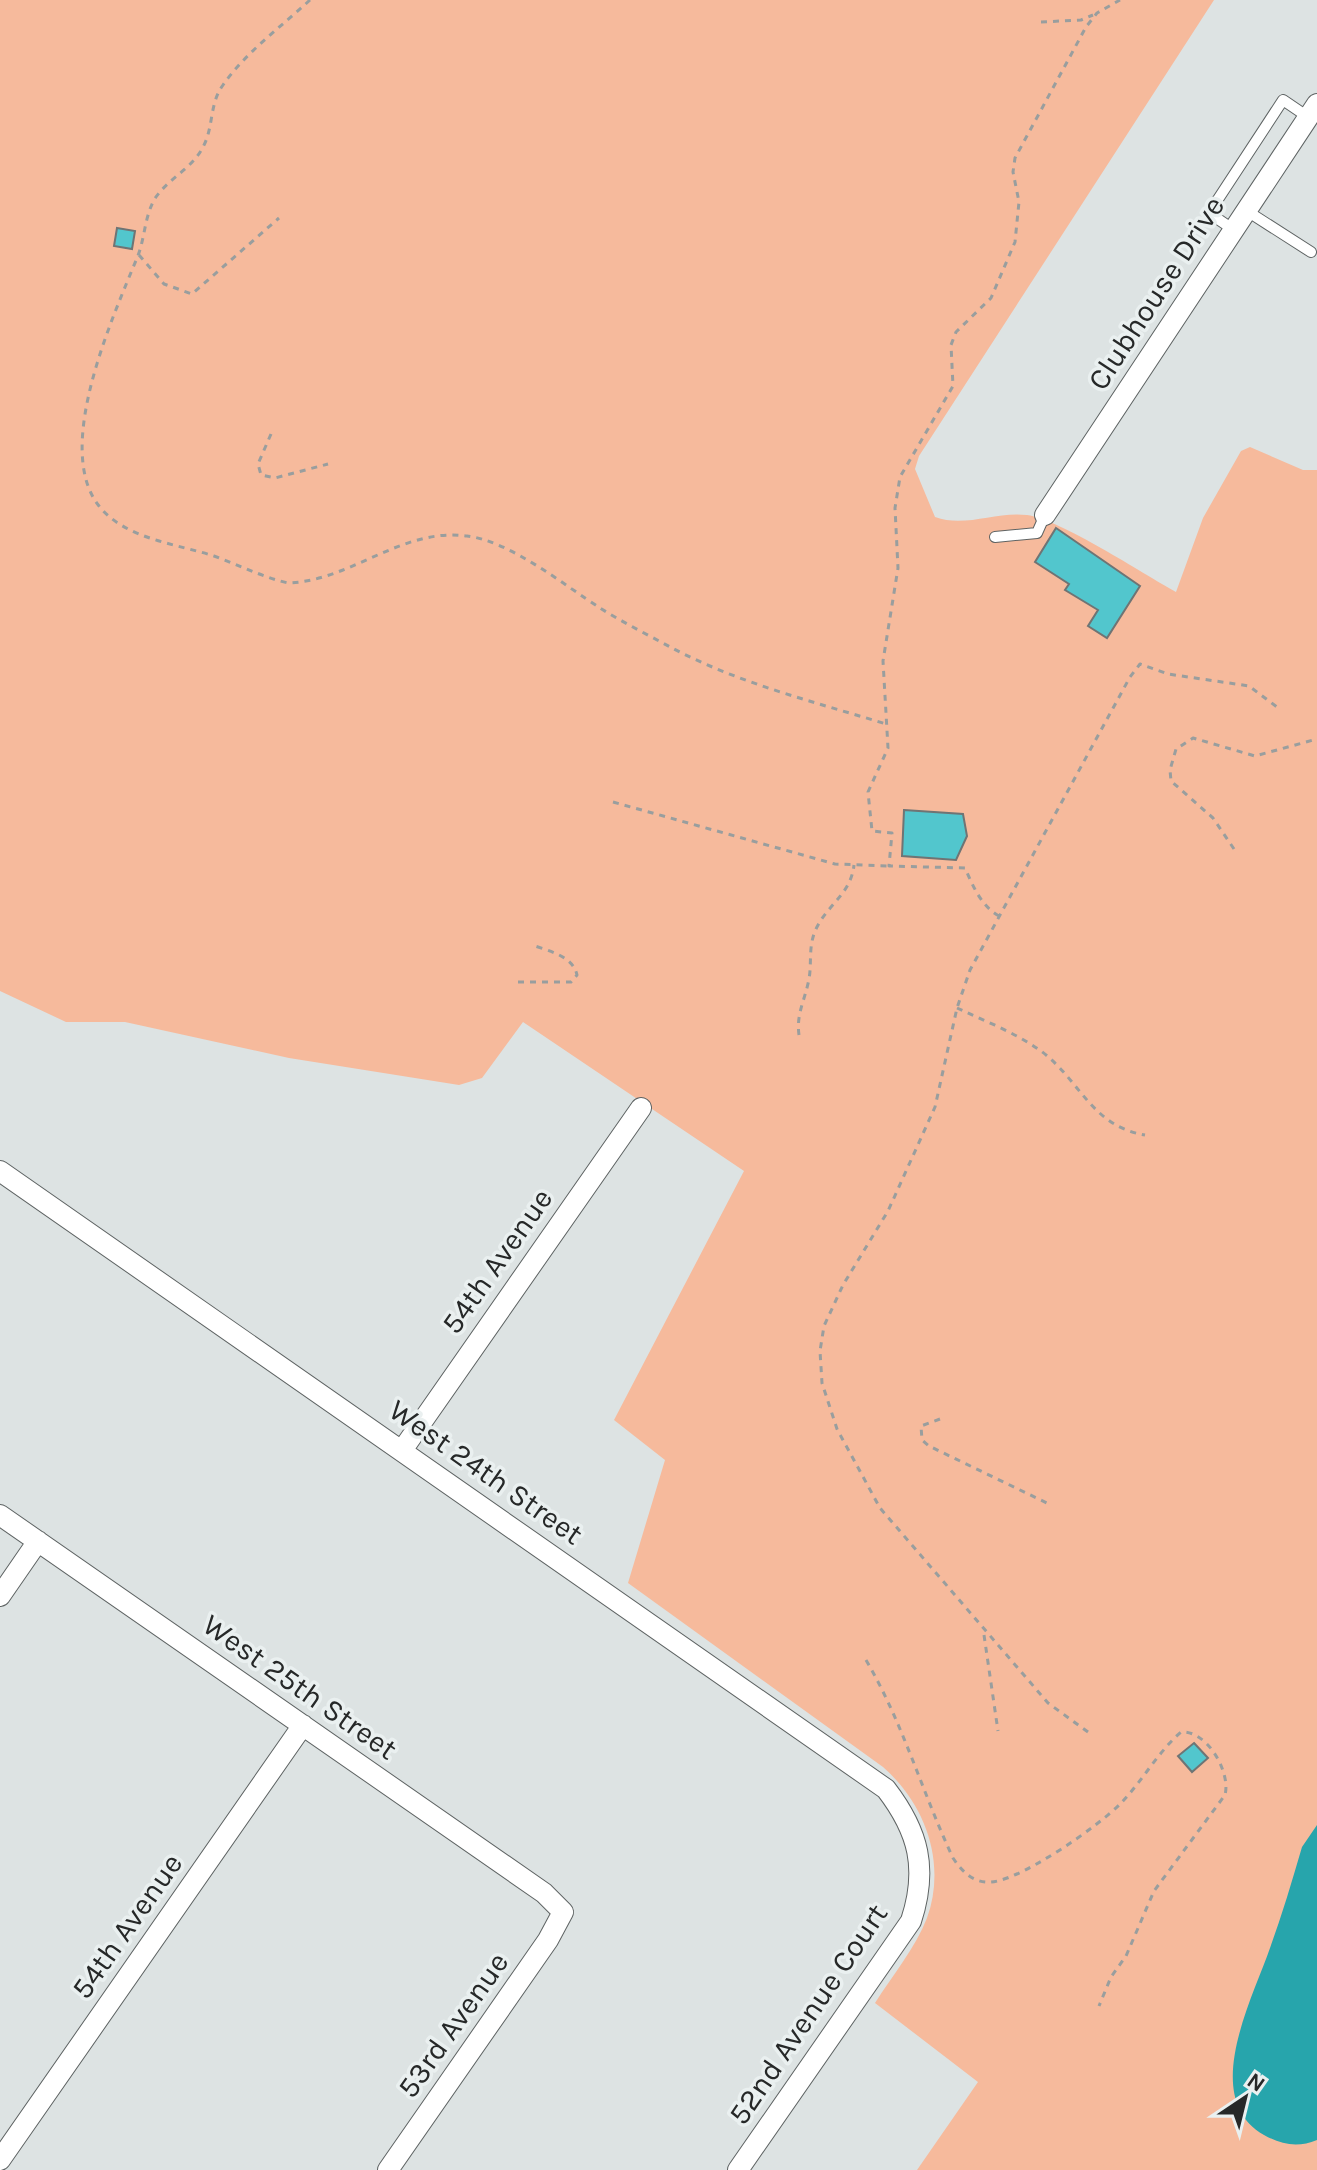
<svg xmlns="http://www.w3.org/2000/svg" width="1317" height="2170" viewBox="0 0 1317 2170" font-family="Karla,sans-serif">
<rect width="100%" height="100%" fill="#dde3e3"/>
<path fill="#f6ba9c" d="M0,0H1214L919,456L915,469L935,517C965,528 996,511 1027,515C1061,520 1142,573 1176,592L1203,518L1241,451L1250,447L1303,470H1317V2170H917L978,2082L875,2003C892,1976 916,1947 927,1918C947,1862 925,1804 883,1767L628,1583L665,1460L614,1420L744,1171L523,1022L482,1078L459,1085L289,1058L125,1022H66L0,991Z"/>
<path fill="#27a5ac" d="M1317,1825V2140C1298,2148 1282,2145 1264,2135C1199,2098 1253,1998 1270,1948C1282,1915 1292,1881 1302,1847Z"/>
<path fill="#52c6cd" stroke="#6f7474" stroke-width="2" d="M117,228L135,231L132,249L114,246Z
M1056,528L1140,586L1107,638L1088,626L1098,610L1065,590L1069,584L1035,562Z
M904,810L963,814L967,836L956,860L902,856Z
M1194,1743L1208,1758L1192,1772L1178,1756Z"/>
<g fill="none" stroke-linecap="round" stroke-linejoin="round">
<g stroke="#5e6363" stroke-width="12">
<path id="lane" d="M1247,211L1311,252
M1234,230L1209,213L1283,100L1308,117
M995,537L1037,533L1045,515"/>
</g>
<g stroke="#5e6363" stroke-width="22">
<path id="street" d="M1045,515L1317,104
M0,1171L886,1789C919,1832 928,1869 911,1921L738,2170
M403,1449L641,1108
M0,1515L544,1893L563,1912L548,1940L388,2170
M0,1596L38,1541
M0,2160L303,1725"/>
</g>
<path stroke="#999e9e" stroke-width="3" stroke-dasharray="6 6" stroke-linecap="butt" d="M310,0C281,27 246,52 223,85C209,104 214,127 203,147C192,169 167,179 154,200C144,219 145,239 137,258C113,317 53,448 99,506C125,539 177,544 214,556C239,565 262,577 288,583C351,581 402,527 467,536C510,541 564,585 600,608C624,623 650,636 674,649C741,684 815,702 886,724
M1041,22L1081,20L1093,15
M139,255L164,284L192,294L279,218
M271,434L258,464L261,475L275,478L328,464
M613,802L835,864L889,866
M1234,849L1213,818L1171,781L1170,770L1176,749L1193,738L1255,756L1317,739
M999,916C981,906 973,886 965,868L889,866L892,833L872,831L868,792L888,748L883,661L898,568L895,508L900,477L953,386L951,345L956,332L991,298L1015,242L1019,202L1013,172L1015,158L1086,27L1097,13L1120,0
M518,982H571L577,975C573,956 549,951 532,945
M957,1008C985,1021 1016,1033 1041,1051C1081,1081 1091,1126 1145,1135
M799,1035C796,1014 805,1000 809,979C812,962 808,946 816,929C827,905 851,894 854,865
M940,1419L921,1426L922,1440L929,1446L1049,1504
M984,1635L998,1731
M866,1660C903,1723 922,1792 953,1858C961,1870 971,1881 986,1882C1014,1886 1102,1824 1122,1802C1143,1780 1158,1752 1181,1732C1207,1730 1231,1772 1225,1795L1154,1891L1126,1956L1111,1977L1099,2006
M1088,1732L1048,1703L880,1508L837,1429L822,1383L820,1351L824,1326L843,1285L888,1211L935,1107L957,1008L970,970L1130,677L1140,664L1168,674L1249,686L1281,710"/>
<use href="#lane" stroke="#fff" stroke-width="10"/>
<use href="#street" stroke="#fff" stroke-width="20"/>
</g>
<g text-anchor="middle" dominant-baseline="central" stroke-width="7" stroke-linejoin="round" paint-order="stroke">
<g font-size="30" fill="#262828" stroke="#eaf0f0">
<text transform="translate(1156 293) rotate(-57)">Clubhouse Drive</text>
<text transform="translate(497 1261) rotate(-55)">54th Avenue</text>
<text transform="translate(486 1472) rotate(35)">West 24th Street</text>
<text transform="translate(300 1687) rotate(35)">West 25th Street</text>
<text transform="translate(127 1926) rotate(-55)">54th Avenue</text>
<text transform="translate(808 2014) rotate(-56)">52nd Avenue Court</text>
<text transform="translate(453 2025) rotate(-55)">53rd Avenue</text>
</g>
</g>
<g transform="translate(1245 2098) rotate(35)" stroke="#eaf0f0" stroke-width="6" paint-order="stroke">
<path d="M0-6L14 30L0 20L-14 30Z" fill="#262828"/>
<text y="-12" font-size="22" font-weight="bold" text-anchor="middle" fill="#262828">N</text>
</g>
</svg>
